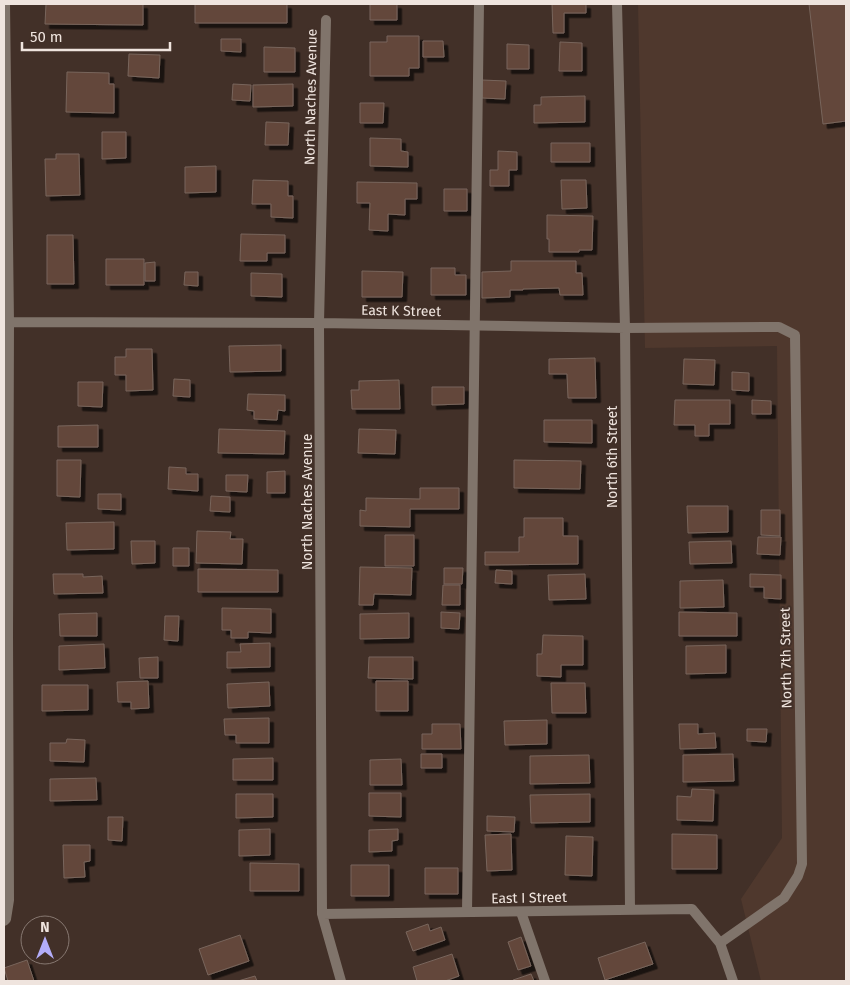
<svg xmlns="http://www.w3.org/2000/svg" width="850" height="985" viewBox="0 0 850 985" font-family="'Fira Sans',sans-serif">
<defs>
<filter id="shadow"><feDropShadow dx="4.5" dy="4.5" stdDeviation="0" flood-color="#0009"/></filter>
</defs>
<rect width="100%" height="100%" fill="#423028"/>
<path fill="#4f382d" d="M638,4H846V981H761L741,899L782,838L777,346L645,348Z"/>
<path fill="#63473a" stroke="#78655c" filter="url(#shadow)" d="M46,4H143V25L45,24Z
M195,4H287V23H195Z
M370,4H397V20H370Z
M552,4H586V13H564V33H553Z
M809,4H846V121L823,124Z
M387,36H419V68H409V76H370V42H387Z
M221,39H241V52L221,51Z
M423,41H443L444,57H423Z
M560,42L582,43V71H559Z
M507,44L529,45V69H507Z
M264,47L295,48V72H264Z
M129,54L160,55L159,78L128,76Z
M67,72L109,73V84H114V113L66,112Z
M482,80L506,81L505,99L482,98Z
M233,84L251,85L250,101L232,100Z
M293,84V106L253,107V85Z
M585,96V122L534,123V105H541V97Z
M360,103H384L383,123H360Z
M266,122L289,123L288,145H265Z
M102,132H126V158L102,159Z
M370,138L401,139V151L408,152V167L370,166Z
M551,143H590V162H551Z
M498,151L517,152V170H509V186H490V170H498Z
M56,154H79L80,195L46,196L45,159H56Z
M216,166V192L185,193V167Z
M253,180L288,181V196H293V218L271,217V204H252Z
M561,180H586L587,208L562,209Z
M357,182L417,183V199H405V215L388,214V231L369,230L370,203H357Z
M444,189H467V211H444Z
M547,215L593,216L592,250H579V252H549V239H547Z
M241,234L285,235V253H267V261H240Z
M47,235H73L74,284H47Z
M106,259H144V285H106Z
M511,261H576V273H582L583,295H560L559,288L523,289V290H510V297L482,298V272L511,271Z
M155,262V281H145V263Z
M431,268H455V275H466V295H431Z
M362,271L403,272L402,297H362Z
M185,272H198V286L184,285Z
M251,273L282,274V297L251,296Z
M281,345V371L230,372L229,346Z
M126,349H152L153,390L126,391V375H115V357H126Z
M595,358L596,398H568L567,374H549V359Z
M684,359L715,360L714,385L683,384Z
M732,372L749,373V391L732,390Z
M174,379L190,380V397L173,396Z
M399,380L400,409H352L351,390H359V381Z
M78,382H103L102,407L78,406Z
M432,387H464V404L432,405Z
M248,394L285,395V411L278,410L277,420L254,419V411L247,410Z
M675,400H730V424H709V436H695V425H674Z
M752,400L771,401V414H752Z
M544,420H592V443L544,442Z
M98,425V447H58V426Z
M219,429L285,431L284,454L218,453Z
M359,429L396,430L395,454L358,453Z
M57,460H81L80,497L57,496Z
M514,460L581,461L580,489L514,488Z
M169,467L186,468V474H198V491L168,489Z
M285,471V493H267V472Z
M226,475H248L247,492L226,491Z
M420,488H459V509H410V527L360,526V510L366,511V498L420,499Z
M98,494H121V510L98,509Z
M211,496L230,497V512L210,511Z
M687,506H728V532L688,533Z
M761,510H780V536L761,535Z
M524,518H563V536H578V564L485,565V552H519V537H524Z
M114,522V549L67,550L66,523Z
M197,531L231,532L230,539H243L242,564L196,563Z
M385,535H414V566H385Z
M758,537H781L780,555L757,554Z
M131,541H155V563L132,564Z
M731,541L732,563L690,564L689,542Z
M173,548H189V566H173Z
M360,567L412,568L411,595L374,594L373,605H359Z
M444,568H463L462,584H444Z
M198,569L278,570V592H198Z
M496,570L512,571V584L495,583Z
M53,574H83V577L102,576L103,593L54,594Z
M585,574L586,599L549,600L548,575Z
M750,574L781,575V599L764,598V587H750Z
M723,580L724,607L680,608V581Z
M443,585H460V605H442Z
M222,608L271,609V633L248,632V638H231V630H222Z
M441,612L460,613L459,629L441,628Z
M679,612L737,613V636H679Z
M97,613V636H60L59,614Z
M409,613V638L360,639V614Z
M165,616H179L178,641L164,640Z
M543,635L583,636V665H561V677L537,676V654H542Z
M270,643V667L227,668V652H241L240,644Z
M104,644L105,668L59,670V646Z
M726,645V673L686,674V646Z
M158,657V678H140L139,658Z
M369,657H413V679L368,678Z
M148,681L149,708L131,709V702H118L117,682Z
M376,681H408V711H376Z
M269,682L270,706L228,708L227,684Z
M551,683H585L586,713H552Z
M42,685H88V710L42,711Z
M269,718V743H236V735H225L224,719Z
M547,720V744L505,745L504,721Z
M432,724H460L461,749H422V734H432Z
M679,724H698V734L715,733L716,748L680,749Z
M747,729H767L766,742L747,741Z
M67,739L85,740L84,762L50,761V743H66Z
M421,754H442V768H421Z
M733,754L734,781L683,782V755Z
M589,755L590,783L530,784V756Z
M273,758V780H233V759Z
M401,759L402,785H370V760Z
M96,778L97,800L50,801V779Z
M692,789L714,790L713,821L677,820V796L691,797Z
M369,793H401V817L369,816Z
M236,794H273V817L236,818Z
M590,794V822L531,823L530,795Z
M487,816L515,817L514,832L487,831Z
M108,817H123L122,841L108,840Z
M270,829V855L239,856V830Z
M398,829V840L392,841V851L369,852V830Z
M511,834L512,870L487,871L485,835Z
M672,834L717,835V869H672Z
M566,836L593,837L592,876L565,875Z
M63,845H90V861L84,862L85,877L64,878Z
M250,863L299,864V891H250Z
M351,865H389V896H351Z
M425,868H458V894H425Z
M428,924L430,931L441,927L445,940L413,951L406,932Z
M240,935L249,961L208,975L199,949Z
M521,937L531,966L518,970L508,942Z
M645,942L653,964L605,980L598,958Z
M452,954L459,976L445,981H417L413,967Z
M27,960L34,981H8L4,968Z
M531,974L534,981H514L513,980Z
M255,976L257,981H238Z"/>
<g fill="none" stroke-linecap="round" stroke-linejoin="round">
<path stroke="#80746b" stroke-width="10" d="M467,912L479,4
M521,912L545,981"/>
<path stroke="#80746b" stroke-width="10" d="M617,4L625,328L630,909
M326,20L319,323L322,914L341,981
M4,323L9,322L319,323L625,328L779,327L795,335L802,864L798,876L784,898L720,943
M322,914L692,909L720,943L733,981
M4,921L6,919L9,900L8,635L9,322L5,4"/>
</g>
<g text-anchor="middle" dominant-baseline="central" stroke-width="4" stroke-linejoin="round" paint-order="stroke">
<g font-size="14" fill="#efe4de" stroke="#423028">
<text transform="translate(311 97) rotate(-89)">North Naches Avenue</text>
<text transform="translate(401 311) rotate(1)">East K Street</text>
<text transform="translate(612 457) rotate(-90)">North 6th Street</text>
<text transform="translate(307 502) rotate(-90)">North Naches Avenue</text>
<text transform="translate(786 658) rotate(-91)">North 7th Street</text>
<text transform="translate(529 898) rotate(-1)">East I Street</text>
</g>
</g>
<rect width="850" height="985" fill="none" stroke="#efe4de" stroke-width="10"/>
<g transform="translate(45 940)"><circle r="24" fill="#423028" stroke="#877871"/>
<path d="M0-4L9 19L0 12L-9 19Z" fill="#b3adf9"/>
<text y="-8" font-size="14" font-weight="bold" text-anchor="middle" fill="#efe4de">N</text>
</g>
<path d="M22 42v8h148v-8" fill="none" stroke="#efe4de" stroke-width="2.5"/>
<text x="30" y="42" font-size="15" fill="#efe4de" stroke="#423028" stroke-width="4" paint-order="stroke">50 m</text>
</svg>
